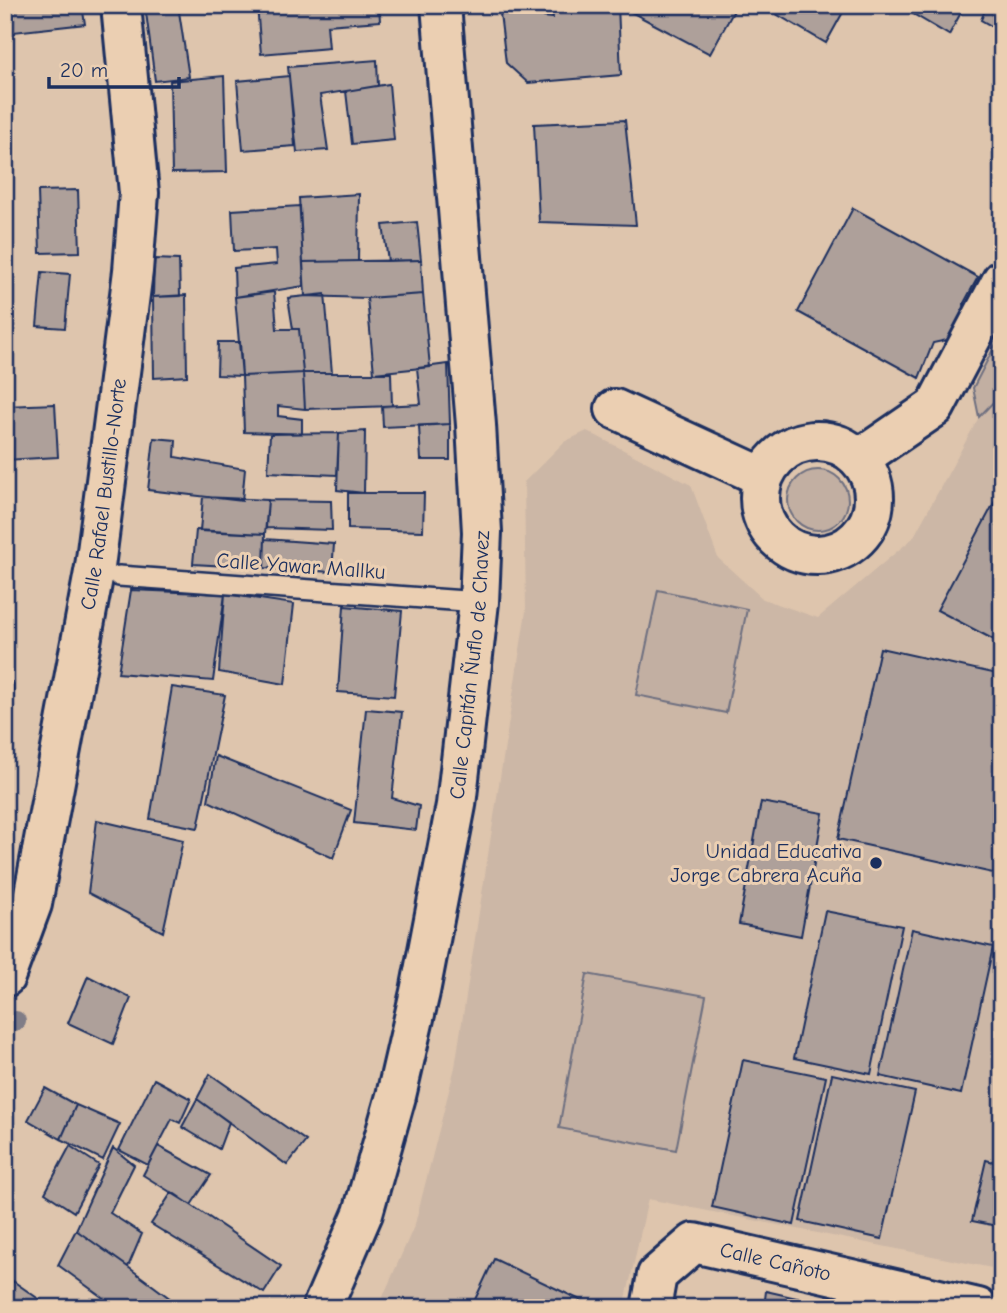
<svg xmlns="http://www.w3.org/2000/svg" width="1007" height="1313" viewBox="0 0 1007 1313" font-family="'Comic Neue',sans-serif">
<rect width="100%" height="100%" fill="#dec5ad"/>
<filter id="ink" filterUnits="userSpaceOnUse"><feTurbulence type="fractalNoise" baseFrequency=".0143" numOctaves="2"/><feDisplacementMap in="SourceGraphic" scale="14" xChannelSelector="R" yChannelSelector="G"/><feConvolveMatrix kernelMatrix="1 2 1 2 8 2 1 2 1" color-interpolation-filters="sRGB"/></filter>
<g filter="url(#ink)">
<path fill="#ccb7a6" d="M1002,393V1270L648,1199L624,1308H378L415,1224L455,1067L526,611L524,482L564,442L587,431L691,485L718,558L763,599L818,618L913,538L979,417Z"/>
<path fill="#c2afa2" stroke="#6e6f80" stroke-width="2" d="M1002,332V393L979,417L973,388Z
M788 500a30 30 0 1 1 60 0a30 30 0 1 1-60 0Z
M658,590L747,609L726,713L636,695Z
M587,974L706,996L676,1150L559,1128Z"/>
<path fill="#aea09a" stroke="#1b2f5e" stroke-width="2" d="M5,5H82L85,24L5,33Z
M145,5H178L189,77L155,81Z
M257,5H379L380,21L327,25L329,48L261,54Z
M499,5H544V17L553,18L552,5H618L621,75L528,83L506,63Z
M683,5L695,11L698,5H737L710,54L618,5Z
M767,5H847L826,43L766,8Z
M898,5H965L949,35Z
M987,5H1002V32L981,20Z
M377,60L378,86L320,95L328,150L297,152L288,67Z
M224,76L227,172L172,173L170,81Z
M289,76L295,146L243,150L237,81Z
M389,84L394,140L352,144L346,91Z
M625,120L636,225L539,222L534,124Z
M78,190L80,252L40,253L38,191Z
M359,194L358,262H303L299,198Z
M300,206L304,286L235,297L234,268L277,264L276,249L234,251L232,210Z
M853,208L978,277L964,303L965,322L956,338L933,343L919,378L798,312Z
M417,222L421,260L388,261L383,225Z
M154,259L179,260L180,296L153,297Z
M421,260L423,294L367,298L305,296L303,262Z
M5,265H7L9,312H5Z
M42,272L70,274L65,328L37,326Z
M274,292L277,329H299L303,373L242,376L235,297Z
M325,294L332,373H303L299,329H293L288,298Z
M423,294L430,367L374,373L367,298Z
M186,295L187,376L154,378L153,297Z
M218,342H240L242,376L217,375Z
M448,364L450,424L383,427L382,406L421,404L417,368Z
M303,373H391L392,406L305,409Z
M303,373L305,409L278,406V416L302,419V434L244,432L242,376Z
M55,404L58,457L5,460V406Z
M450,424V460H421L419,426Z
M365,431L364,493L337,490L339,433Z
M339,433L337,475L268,472L270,434Z
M154,438L176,440L175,457L245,469L242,501L148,490Z
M1002,488V644L937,610Z
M348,493H424L423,531L348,529Z
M203,497L268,500L265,534L200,531Z
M268,500L331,501L332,530L266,528Z
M196,530L265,534L264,568L193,564Z
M265,539L334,544L332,572L264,568Z
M131,590L225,594L213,681L118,673Z
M225,594L294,604L285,684L219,672Z
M344,606L402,611L394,696L338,692Z
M880,648L1002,675V875L838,839Z
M5,682H13V711L5,712Z
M172,687L225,695L198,828L150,819Z
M366,709L402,712L392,798L419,806L416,830L354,823Z
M216,756L351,810L333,858L208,801Z
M761,802L823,813L801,936L739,924Z
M97,820L183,840L163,932L88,893Z
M825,911L902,926L871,1074L794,1058Z
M912,929L993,947L961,1094L880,1076Z
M88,976L131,998L113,1044L68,1023Z
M743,1060L826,1077L794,1225L712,1207Z
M210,1074L306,1141L287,1165L197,1099Z
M832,1074L915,1092L882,1239L800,1221Z
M154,1079L191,1099L180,1123L172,1119L148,1165L119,1150Z
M45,1088L76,1105L61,1139L28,1120Z
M197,1099L229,1122L219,1149L182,1127Z
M76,1105L120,1124L103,1160L61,1139Z
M70,1146L99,1165L74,1212L45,1193Z
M158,1146L211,1175L191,1205L143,1175Z
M113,1148L134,1165L110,1213L142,1234L128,1267L76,1230Z
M986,1160L1002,1164V1227L972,1221Z
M172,1192L281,1266L264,1293L151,1224Z
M76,1230L128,1267L183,1308H117L58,1265Z
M494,1259L597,1308H471Z
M13,1281L43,1302L39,1308H5V1295Z
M766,1291L801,1299L799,1308H764Z
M801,1299L829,1305L828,1308H799Z"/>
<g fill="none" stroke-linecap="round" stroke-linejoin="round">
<g stroke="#1b2f5e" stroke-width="24">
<path id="service" d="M119,576L479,602"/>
</g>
<g stroke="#1b2f5e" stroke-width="44">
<g id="minor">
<path d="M615,409L763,477"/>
<circle cx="817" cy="498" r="57"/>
<path d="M859,459L935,407L1002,280"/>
<path id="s1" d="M5,977L32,904L95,567L133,271L139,193L121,5"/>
<path id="s2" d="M651,1308L657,1275L694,1243L978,1308"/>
</g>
</g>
<g stroke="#1b2f5e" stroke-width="44">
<g id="tertiary">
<path id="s3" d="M322,1308L363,1213L396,1096L420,992L456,805L479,602L482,532L476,425L441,5"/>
</g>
</g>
<use href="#service" stroke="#ebcfb2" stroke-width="19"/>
<use href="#minor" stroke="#ebcfb2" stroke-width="38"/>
<use href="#tertiary" stroke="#ebcfb2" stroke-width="38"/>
</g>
<circle fill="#807d87" cx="16" cy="1021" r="10"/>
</g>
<circle fill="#1b2f5e" stroke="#ebcfb2" stroke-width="2.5" cx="876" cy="863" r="7"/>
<g text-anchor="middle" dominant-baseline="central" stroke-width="6" stroke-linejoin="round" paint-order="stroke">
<g font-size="21" fill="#1b2f5e" stroke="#ebcfb2">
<text stroke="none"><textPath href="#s1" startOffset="494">Calle Rafael Bustillo-Norte</textPath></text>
<text transform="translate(301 566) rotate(4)">Calle Yawar Mallku</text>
<text stroke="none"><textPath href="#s3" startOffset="663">Calle Capitán Ñuflo de Chavez</textPath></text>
<text stroke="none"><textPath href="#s2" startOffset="166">Calle Cañoto</textPath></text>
</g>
<g font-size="21" fill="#1b2f5e" stroke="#ebcfb2" text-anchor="end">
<text x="862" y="851">Unidad Educativa<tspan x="862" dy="24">Jorge Cabrera Acuña</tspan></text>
</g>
</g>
<rect width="1007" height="1313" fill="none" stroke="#ebcfb2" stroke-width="28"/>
<rect x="14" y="14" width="979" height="1285" fill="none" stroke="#1b2f5e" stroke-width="2.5" filter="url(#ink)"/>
<path d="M49 77v10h130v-10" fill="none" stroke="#1b2f5e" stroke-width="3.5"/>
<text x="60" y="77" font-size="21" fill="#1b2f5e" stroke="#ebcfb2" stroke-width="5" paint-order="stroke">20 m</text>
</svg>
